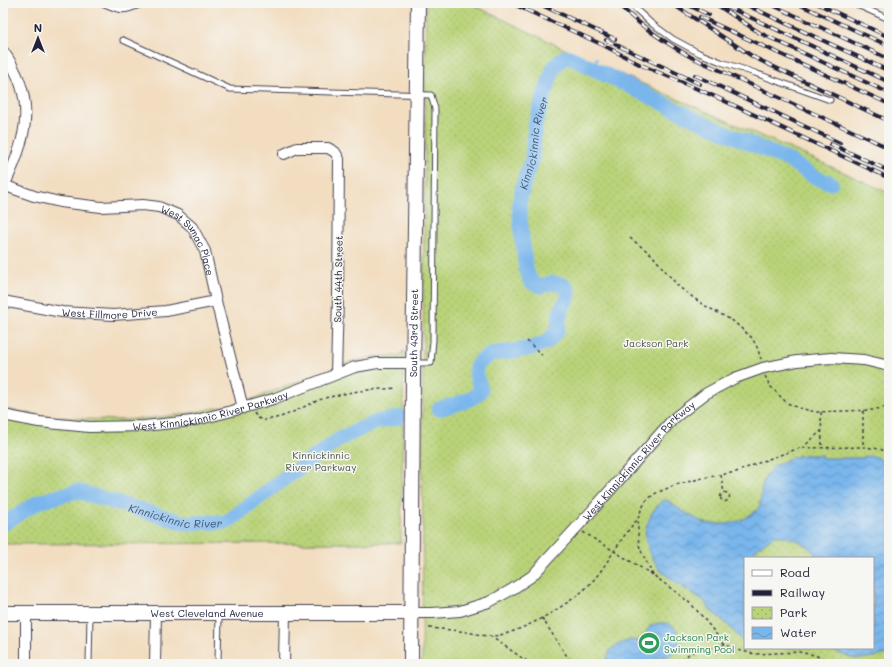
<svg xmlns="http://www.w3.org/2000/svg" width="892" height="667" viewBox="0 0 892 667" font-family="Mali,sans-serif">
<defs>
<pattern id="park-dots" width="8" height="8" patternUnits="userSpaceOnUse"><rect width="8" height="8" fill="#b9d379"/><path d="M2 2h.1M6 6h.1" fill="none" stroke="#9fb56a" stroke-width="1.8" stroke-linecap="round"/></pattern>
<pattern id="water-waves" width="16" height="10" patternUnits="userSpaceOnUse"><rect width="16" height="10" fill="#79b6ec"/><path d="M0 5q4-4 8 0t8 0" fill="none" stroke="#6394c0"/></pattern>
</defs>
<rect width="100%" height="100%" fill="#f6f6f2"/>
<filter id="ink" filterUnits="userSpaceOnUse"><feTurbulence type="fractalNoise" baseFrequency=".025" numOctaves="2"/><feDisplacementMap in="SourceGraphic" scale="8" xChannelSelector="R" yChannelSelector="G"/><feConvolveMatrix kernelMatrix="1 2 1 2 8 2 1 2 1" color-interpolation-filters="sRGB"/></filter>
<filter id="wash" filterUnits="userSpaceOnUse"><feTurbulence type="fractalNoise" baseFrequency=".012" numOctaves="4" result="noise"/><feDisplacementMap in="SourceGraphic" scale="16" xChannelSelector="R" yChannelSelector="G"/><feGaussianBlur stdDeviation="0.9" result="paint"/><feColorMatrix in="noise" values="0 0 0 0 0 0 0 0 0 0 0 0 0 0 0 0 0 1.4 0 .05"/><feComposite in="paint" operator="in"/></filter>
<g filter="url(#wash)">
<rect width="100%" height="100%" fill="#f2ddc0"/>
<path fill="url(#park-dots)" stroke="#6e7a5a" fill-rule="evenodd" d="M426,3H469L575,54L823,163L889,193V664H422L423,525L422,480ZM745,558H873V648H745Z
M404,350L401,543L3,544V409L45,416L83,419L123,420L150,418L185,414L231,405L253,399L350,362L377,356H397L402,353Z"/>
<path fill="url(#water-waves)" stroke="#4e6c94" d="M802,455H821L822,458H864V456L876,457L889,465V654L861,659H855L824,648H873V558H817L814,552L799,541L783,536H774L756,549L752,558H745V642L741,640L727,624L711,611L703,600L675,582L659,569L649,552L645,536L646,527L652,513L662,500L669,501L681,510L700,521L708,524H728L744,519L757,510L760,505L762,486L766,474L774,466L788,459Z
M658,623H668L675,628L679,635V644L674,654L666,657L656,658L652,664H605L610,650L621,643L630,640L638,641L643,638L650,626Z"/>
<g fill="none" stroke-linecap="round" stroke-linejoin="round">
<path stroke="#79b6ec" stroke-width="2.5" d="M593,69L597,58"/>
<g stroke="#79b6ec" stroke-width="15">
<path id="s1" d="M439,409C450,405 475,401 481,390L476,374V367L480,361L492,354L532,348L547,342L557,331L561,310L568,298L569,291L564,285L552,283L540,286L531,282L526,270L522,238L519,205L524,181L532,159L535,124L554,67L563,58L569,57L576,60L697,120L788,160L815,177L831,183"/>
<path id="s2" d="M3,524L38,502L77,491L185,523L227,522L281,481L341,438L376,422L400,417"/>
</g>
</g>
</g>
<g filter="url(#ink)">
<g fill="none" stroke-linecap="round" stroke-linejoin="round">
<g stroke="#413e4f" stroke-width="7">
<path id="lane" d="M102,3C119,10 122,13 139,5L140,3
M629,3L651,23L673,39L699,53L721,62L755,73L830,100
M853,3L889,19
M123,40L230,89L431,95L435,109L433,340L431,363H414
M89,664L90,614
M218,664L219,613"/>
</g>
<g stroke="#413e4f" stroke-width="12">
<g id="street">
<path d="M3,51C37,98 28,137 4,186"/>
<path d="M284,154L297,148H328L335,152L339,159L338,298L336,374"/>
<path id="s3" d="M3,185L34,196L60,202L101,207L143,205L159,207L178,215L192,227L205,251L216,301L243,408"/>
<path id="s4" d="M3,300L8,302L62,312L113,315L166,311L216,301"/>
<path id="s5" d="M3,415L39,422L89,427L144,426L192,421L232,411L273,399L355,367L378,363H413"/>
<path id="s6" d="M412,613H432L460,611L489,602L511,590L532,576L589,514L673,419L705,394L735,378L763,368L797,361L831,358L864,360L889,366"/>
<path d="M26,664V613"/>
<path d="M155,664L156,613"/>
<path d="M284,664L285,613"/>
</g>
</g>
<g stroke="#413e4f" stroke-width="16">
<g id="secondary">
<path id="s7" d="M3,613H412"/>
<path id="s8" d="M411,664L413,376L418,3"/>
</g>
</g>
<path stroke="#413e4f" stroke-width="1.5" stroke-dasharray="3 3" stroke-linecap="butt" d="M630,238L651,254L679,287L702,304L733,321L752,338L757,347L761,359
M527,341L542,355
M765,376L770,386L787,403L799,408L816,412L873,410L885,407L889,405
M863,411V447
M821,412L822,447
M254,413C259,420 262,421 270,419C289,417 306,404 325,398C339,395 354,391 368,390C378,389 387,389 396,388
M802,448L821,431
M721,475L724,493
M720.5 497a4.5 4.5 0 1 1 9 0a4.5 4.5 0 1 1-9 0Z
M583,532L653,575L676,592L691,604L701,615L724,644L738,650L755,654L799,652L814,655L839,664
M653,575L642,553L639,545L638,536V519L641,510L646,501L654,494L675,485L703,478L736,472L766,460L800,448L864,447L880,449L889,453
M542,618L572,664
M429,628C441,629 454,630 466,632C474,633 482,636 490,636C516,637 574,602 591,583C609,563 619,539 638,519
M490,636L531,664
M678,664L689,654L698,649L726,646"/>
<use href="#lane" stroke="#fff" stroke-width="5"/>
<use href="#street" stroke="#fff" stroke-width="10"/>
<use href="#secondary" stroke="#fff" stroke-width="14"/>
<g stroke="#22223b" stroke-width="4">
<path id="rail" d="M511,3L603,45L639,64L716,97L889,178
M537,3L615,39
M617,3C639,25 664,42 691,57L889,148
M671,3L755,58L889,121
M684,3L709,15
M714,3L760,33L889,93
M742,3L889,71
M768,3L889,59
M796,3L889,46
M816,3L889,37
M728,7L889,82
M700,17L889,104
M606,40L700,84
M695,75L840,143
M831,144L889,171"/>
</g>
<use href="#rail" stroke="#f6f6f2" stroke-width="2.5" stroke-dasharray="8" stroke-linecap="butt"/>
</g>
</g>
<defs>
<g id="stadium-disc" transform="scale(1.15)"><circle r="9.5" fill="#2e9e5b" stroke="#f6f6f2"/><path d="M0-5a6.5 5 0 1 0 0 10a6.5 5 0 1 0 0-10ZM-3.5-1.8h7v3.6h-7Z" fill="#fff"/></g>
</defs>
<g fill-rule="evenodd">
<use href="#stadium-disc" x="649" y="643"/>
</g>
<g text-anchor="middle" dominant-baseline="central" stroke-width="3" stroke-linejoin="round" paint-order="stroke">
<g font-size="10" fill="#22223b" stroke="#f6f6f2">
<text stroke="none"><textPath href="#s3" startOffset="206">West Sumac Place</textPath></text>
<text transform="translate(338 279) rotate(-89)">South 44th Street</text>
<text stroke="none"><textPath href="#s4" startOffset="108">West Fillmore Drive</textPath></text>
<text stroke="none"><textPath href="#s8" startOffset="331">South 43rd Street</textPath></text>
<text stroke="none"><textPath href="#s5" startOffset="210">West Kinnickinnic River Parkway</textPath></text>
<text stroke="none"><textPath href="#s6" startOffset="286">West Kinnickinnic River Parkway</textPath></text>
<text stroke="none"><textPath href="#s7" startOffset="204">West Cleveland Avenue</textPath></text>
</g>
<g font-size="10" fill="#4f574e" stroke="#f6f6f2">
<text x="656" y="343">Jackson Park</text>
<text x="321" y="455">Kinnickinnic<tspan x="321" dy="12">River Parkway</tspan></text>
</g>
<g font-size="10" fill="#27864d" stroke="#f6f6f2" text-anchor="start">
<text x="664" y="637">Jackson Park<tspan x="664" dy="12">Swimming Pool</tspan></text>
</g>
<g font-size="11" font-style="italic" fill="#405679" stroke="#f6f6f2">
<text stroke="none"><textPath href="#s1" startOffset="390">Kinnickinnic River</textPath></text>
<text stroke="none"><textPath href="#s2" startOffset="184">Kinnickinnic River</textPath></text>
</g>
</g>
<rect width="892" height="667" fill="none" stroke="#f6f6f2" stroke-width="16"/>
<rect x="744" y="557" width="130" height="92" fill="#f6f6f2" stroke="#a1a1a9"/>
<rect x="752" y="570" width="20" height="6" fill="#ffffff" stroke="#a1a1a9"/>
<text x="780" y="577" font-size="12" fill="#22223b">Road</text>
<rect x="752" y="590" width="20" height="6" fill="#22223b" stroke="#a1a1a9"/>
<text x="780" y="597" font-size="12" fill="#22223b">Railway</text>
<rect x="752" y="607" width="20" height="12" fill="url(#park-dots)" stroke="#a1a1a9"/>
<text x="780" y="617" font-size="12" fill="#22223b">Park</text>
<rect x="752" y="627" width="20" height="12" fill="url(#water-waves)" stroke="#a1a1a9"/>
<text x="780" y="637" font-size="12" fill="#22223b">Water</text>
<g transform="translate(38 38)" stroke="#f6f6f2" stroke-width="3" paint-order="stroke">
<path d="M0-3L7 15L0 10L-7 15Z" fill="#22223b"/>
<text y="-6" font-size="11" font-weight="bold" text-anchor="middle" fill="#22223b">N</text>
</g>
</svg>
